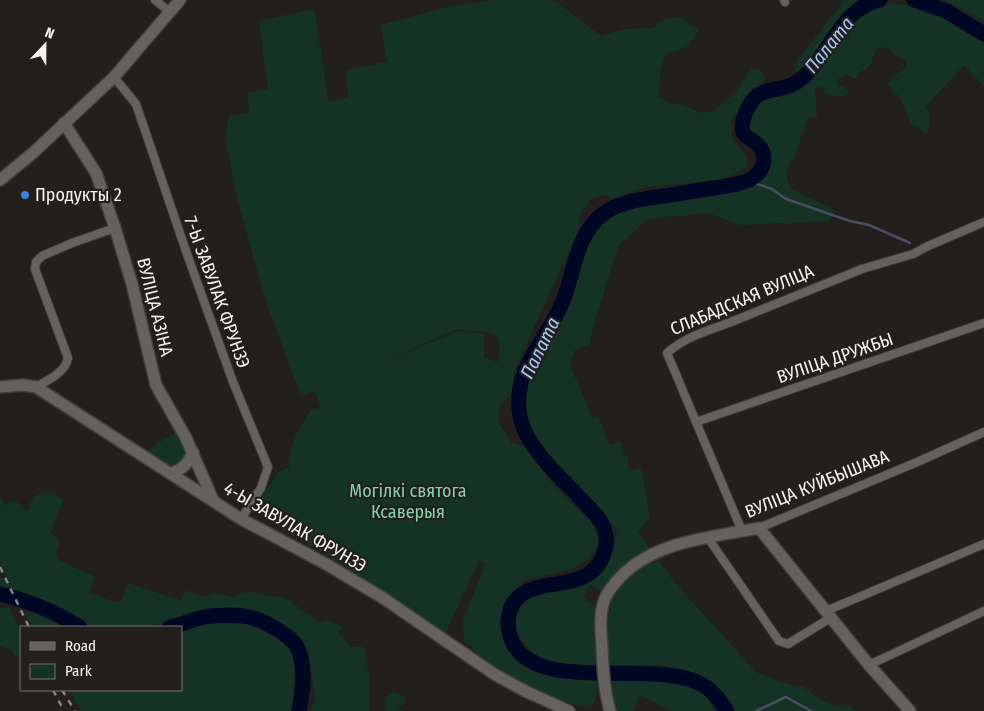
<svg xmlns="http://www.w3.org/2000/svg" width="984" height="711" viewBox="0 0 984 711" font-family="'Fira Sans Condensed',sans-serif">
<rect width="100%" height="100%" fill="#221f1d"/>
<path fill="#153325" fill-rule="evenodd" d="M497,0H554L601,36L624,29L653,28L665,19L682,17L699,30C689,46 686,50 666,53L660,69L659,96L669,103L681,104L701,113L714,111L738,90L750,69L761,70L766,78L731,121L733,139L748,159L747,167L722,180L645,187L616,198L603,195L591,199L580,214L578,231L514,372L512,394L500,405L498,423L512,443L527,447L548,478L599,531V546L587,560L570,570L523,581L504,602L499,626L505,646L518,662L534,672L560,676L587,678L598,683L595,700L590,707C566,705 515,686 496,671C485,662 475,651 464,641L463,621L485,564L480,559L445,634L329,557L253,512L277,473L289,467C289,443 299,428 312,408L321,409L315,391L301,396L265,299L237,197L225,137L229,116L249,113L247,92L268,89L259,21L314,9L329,102L348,98L346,70L386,62L381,25L451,6ZM458,329L488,332L498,339L500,352L497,362L484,357V334L458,331L369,368Z
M844,0H858L847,11L804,68L796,72L795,64Z
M944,0H984V21Z
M887,3C929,6 951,20 984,43V86L964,65L925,107L930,112L929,130L926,134L910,123L902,100L886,83L905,68L906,61L894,54L886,47L876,49L870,66L857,74L856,79L846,75L838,79L837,84L849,90L847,97L826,94L822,87L815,88L817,118L809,117L804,131L799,135C805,151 786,161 787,177C787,181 790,185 791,189L835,210L829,221L741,225L708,213L648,219L618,247L593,327L590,344L575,350L570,366L593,418L598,416L610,445L621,442L623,456H628L629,471L641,468L650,517L638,533L650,549L634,559L603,592L590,585L583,598L593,604L596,609L594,638L598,649L599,669C573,666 546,667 527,647C521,641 517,634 516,626C516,621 517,615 517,610C522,606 526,600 531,597C540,592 552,591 562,589C595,583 611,566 617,532L607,516L593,505L545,450L529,429L522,408L525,383L541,348L568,304L585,248L591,236L603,224L617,213L643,206L752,188C766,177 779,156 762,140C758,137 753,136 750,131C748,126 749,121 751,117C763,85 780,104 800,89C808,83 814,73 820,65C833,47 849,18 869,8C875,6 882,5 887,3Z
M179,431C187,449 194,458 171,467L146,453L158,443Z
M53,493L63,501L51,532L60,543L55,555L61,561L95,577L89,592L114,602L121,601L128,583L182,601L185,590L204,597L214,593L232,597L245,592L286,598L319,623L326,620L342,626L339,634L352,647H364L370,681L369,705L370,711H312L311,709L316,698L314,691L309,655L303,639L275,620L250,609L220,611L184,617L145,627H90L62,611L35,599L20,593L0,590V578L9,581L0,562V498L2,499L5,506L10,502H17L27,512L31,508L29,504L38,494Z
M659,562L677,585L756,672L796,687L803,686C815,697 834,711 850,705L856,711H730C724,701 718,691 709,683C684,660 642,666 611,666L607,664L608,621L612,596L624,578L639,565Z
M0,608H9L21,632V655L15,657L12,650L0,646Z
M24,612L37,613L66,627H32Z
M223,622C232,626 241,622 250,625C261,629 284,639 290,649C298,663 292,694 291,711H81L69,690H181V631L192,626Z
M609,678C634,678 674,674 696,686C705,692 709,703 715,711H670L641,695L633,711H617L609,688Z
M394,692L406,697L405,702L399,707V710L403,711H386V697Z"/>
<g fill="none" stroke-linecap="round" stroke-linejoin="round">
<path stroke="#494e62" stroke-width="2.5" d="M749,181L772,189L786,199L850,221L869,225L910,243
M756,711L786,697L811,711"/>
<path stroke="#000725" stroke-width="15" d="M914,0L946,11L984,34
M0,594C29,600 55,612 80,627
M170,627C184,624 196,618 210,616C223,615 236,614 249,617C262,620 290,634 297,647C306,664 303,692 299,711
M727,711C721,702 715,693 706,687C660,656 543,695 514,645C509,636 507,624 509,614C521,565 596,605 606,545C607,537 604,527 599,519C595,513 589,508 584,502C564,481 538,458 525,432C518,416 517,399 521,382C530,352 552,329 563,301C574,273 577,232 603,214C621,200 647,199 669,195C691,192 714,188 737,184C743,182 749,181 754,177C765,169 768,154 757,144C753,140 746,138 743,132C741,127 743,121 744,117C758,78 777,98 801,79C830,56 840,8 880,0"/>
<g stroke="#3f3c3a" stroke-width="10">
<path id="street" d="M155,0L170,12
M784,0L785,2
M114,77L136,104L187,254L233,382L268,467L261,488L241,519
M36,387C48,380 65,373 68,358L35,269L36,262L42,256L72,243L115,228
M696,422L984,323
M759,528L915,463L984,432
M742,531L667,353C685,337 709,330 731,322L862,269L913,254L928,246L984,222
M708,538L779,641L788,644L832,617
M826,611L984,544
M869,665L984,611"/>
</g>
<g stroke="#3f3c3a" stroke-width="14">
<path id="secondary" d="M64,123L96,173L115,228L132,284L156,385L186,438L213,500
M0,180L34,152L114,77L180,0
M0,387L23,385L36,387L241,519L326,564L383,598L494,674L525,691L569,711
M171,473C183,469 188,464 193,452
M610,711C604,690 603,669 602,647C601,632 599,616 604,601C606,594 611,588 616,582C650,541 709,538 759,528L869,665L910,711"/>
</g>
<use href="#street" stroke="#65615f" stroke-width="8"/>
<use href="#secondary" stroke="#65615f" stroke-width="11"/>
<path stroke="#868382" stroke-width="2.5" stroke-dasharray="6 6" stroke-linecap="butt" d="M0,567L29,627
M53,690L64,711
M62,690L75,711"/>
</g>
<circle fill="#3f7fe0" stroke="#221f1d" stroke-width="2" cx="25" cy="195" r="5"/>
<g text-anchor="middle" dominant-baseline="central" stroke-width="4.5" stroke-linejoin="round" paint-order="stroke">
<g font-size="18" fill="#f4f2f1" stroke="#221f1d" text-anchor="start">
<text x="35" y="195">Продукты 2</text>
</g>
<g font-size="18" fill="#f4f2f1" stroke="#221f1d">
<text transform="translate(217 292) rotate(70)">7-Ы ЗАВУЛАК ФРУНЗЭ</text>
<text transform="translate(742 300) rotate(-23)">СЛАБАДСКАЯ ВУЛІЦА</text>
<text transform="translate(155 307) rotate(76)">ВУЛІЦА АЗІНА</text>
<text transform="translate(835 358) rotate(-19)">ВУЛІЦА ДРУЖБЫ</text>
<text transform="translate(817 484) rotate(-22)">ВУЛІЦА КУЙБЫШАВА</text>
<text transform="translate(295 527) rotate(30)">4-Ы ЗАВУЛАК ФРУНЗЭ</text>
</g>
<g font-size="18" fill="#82d3ab" stroke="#221f1d">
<text x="408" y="491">Могілкі святога<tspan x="408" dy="21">Ксаверыя</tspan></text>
</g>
<g font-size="19" font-style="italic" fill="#a3c7f7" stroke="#221f1d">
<text transform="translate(829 45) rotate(-51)">Палата</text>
<text transform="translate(540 348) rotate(-64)">Палата</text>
</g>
</g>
<rect x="20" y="626" width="162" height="65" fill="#221f1d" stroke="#767372"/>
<rect x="30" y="642" width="25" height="8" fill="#65615f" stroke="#767372"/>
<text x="65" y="651" font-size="15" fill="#f4f2f1">Road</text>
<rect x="30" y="664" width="25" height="15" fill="#153325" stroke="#767372"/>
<text x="65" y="676" font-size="15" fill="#f4f2f1">Park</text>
<g transform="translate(45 45) rotate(22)" stroke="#221f1d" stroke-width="4" paint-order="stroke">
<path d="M0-4L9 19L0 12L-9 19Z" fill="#f4f2f1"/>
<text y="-8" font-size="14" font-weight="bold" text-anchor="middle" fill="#f4f2f1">N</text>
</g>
</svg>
